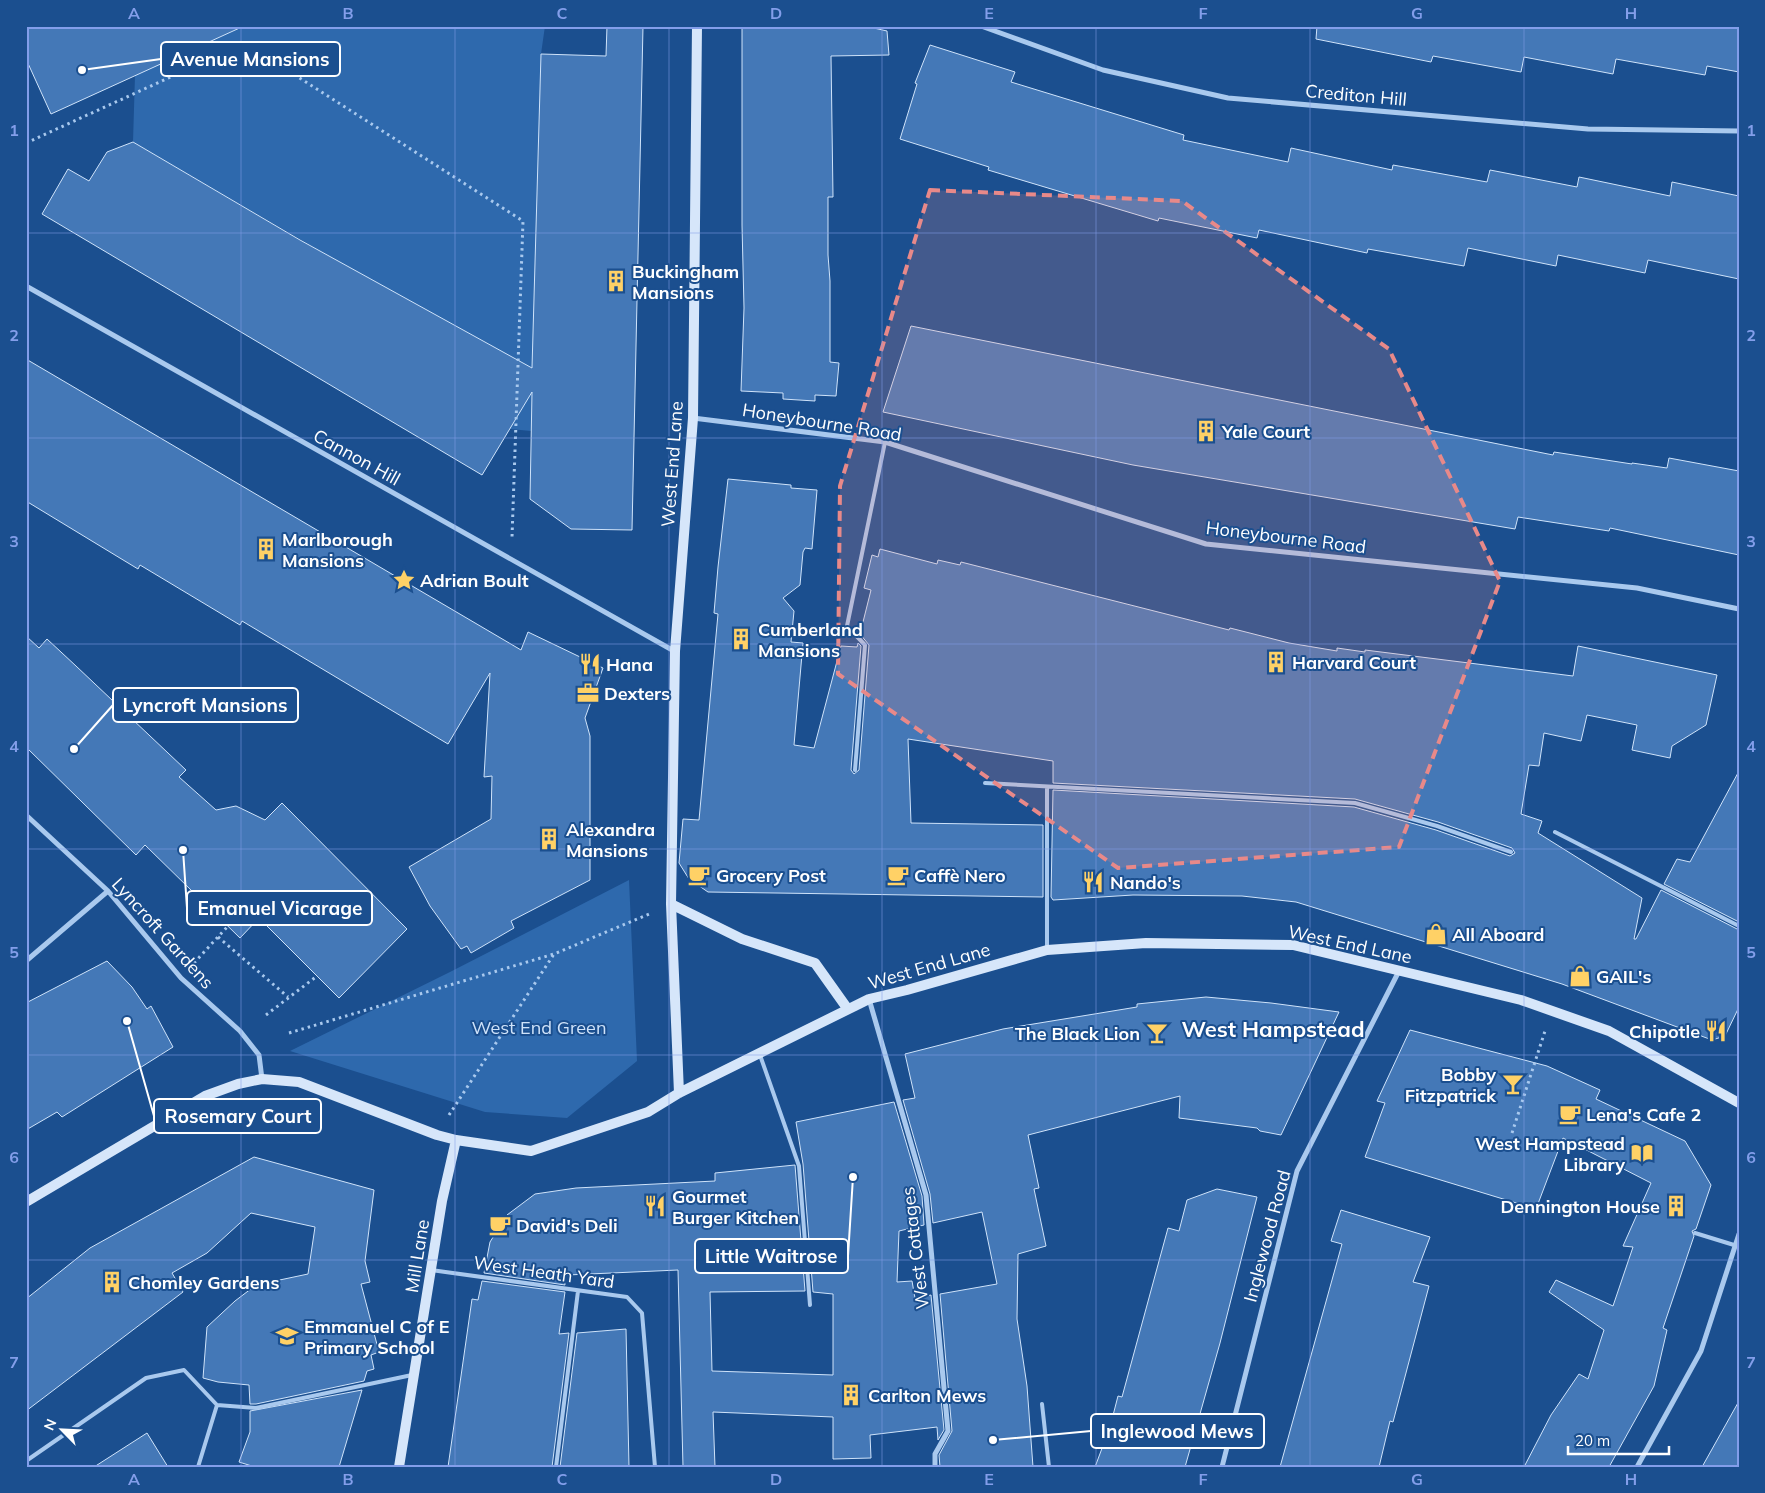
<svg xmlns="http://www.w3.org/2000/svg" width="1765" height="1493" viewBox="0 0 1765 1493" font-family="Mulish,sans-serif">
<rect width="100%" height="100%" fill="#1b4f8f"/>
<path fill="#2e69ad" d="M244,26H545L541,54L531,431L510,429L474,408L498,367L489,344L327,255L133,142L135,75Z
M629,880L637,1061L567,1118L485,1112L290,1051L450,972Z"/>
<path fill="#4478b7" stroke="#cfe3fa" d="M26,26H244L51,114L26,59Z
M607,26H643L632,530L571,529L530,499L532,392L482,475L42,214L68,169L89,181L107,152L133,142L300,240L532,368L541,54L606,56Z
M742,26H865L887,31L889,55L831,56L833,197H828V255L830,281V362L839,363L836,396L815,395V401L783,399V393L741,391L744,308L742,225Z
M1317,26H1739V72L1707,66L1705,75L1616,59L1613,74L1524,57L1521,72L1433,56L1431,62L1316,39Z
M930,45L1015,72L1011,82L1184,135L1183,140L1288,162L1291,148L1392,170L1393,165L1487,182L1490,170L1577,187L1579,177L1670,196L1672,182L1739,196V279L1648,260L1645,273L1558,255L1556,266L1468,248L1464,266L1368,249L1367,253L1259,230L1257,238L1159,218L1158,221L988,170L989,167L900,139L917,84L915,83Z
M911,326L1553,455L1554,452L1632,464V463L1667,468L1669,458L1739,471V555L1610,528L1609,531L1518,517L1515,529L1133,465L883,412Z
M26,359L521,650L528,632L603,668L585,718L590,736V880L511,921L514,928L471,953L467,946L461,949L430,906L409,867L491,819L492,776L484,777L490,673L448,744L242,621L240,625L140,565L138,569L26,501Z
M728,479L791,485V488L817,490L812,549L805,548L803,552L800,585L783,598L794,611L791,642L803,643L794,745L814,748L841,646L857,647L858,643L861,646L851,770L854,774L859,770L869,645L860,634L871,590L864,588L872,555L878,557L880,549L937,564L938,560L960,565L961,562L1229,630L1230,628L1289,643L1337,651V648L1365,652V650L1573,676L1578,646L1717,675L1706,725L1672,746L1670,758L1632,750L1637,725L1587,715L1581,741L1544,733L1539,766L1529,765L1521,814L1542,821L1538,833L1642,898L1634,939H1636L1661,890L1739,930V1007L1725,1036L1712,1040L1562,984L1296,902L1242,896L1133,895L1053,900L1051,897L1053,790L1354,807L1436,830L1510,856L1515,853L1512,848L1438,822L1355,799L1053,783V761L908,739L911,823L1043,825V897L708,892L689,879L679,863L683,819L699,820L718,614L714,613L718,567Z
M26,636L39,648L47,639L76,666L186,770L179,777L216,810L236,806L265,820L282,803L407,929L339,998L259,918L240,938L145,845L136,855L26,747Z
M1739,771V922L1664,884L1677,859L1690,862Z
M107,961L132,987L147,1009L151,1006L173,1047L62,1117L57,1112L26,1130V1003Z
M1206,997L1271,1003L1339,1012L1281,1135L1260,1131L1257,1128L1179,1118L1180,1096L1028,1135L1039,1188L1034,1189L1046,1246L1018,1254L1017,1319L1027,1386L1033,1467H940L939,1455L952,1431L940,1294L997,1284L982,1212L933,1223L930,1194L903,1100L915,1098L905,1054L1003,1029L1137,1007V1004Z
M1410,1030L1547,1066L1600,1090L1596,1099L1685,1141L1711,1185L1696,1229L1692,1231L1694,1236L1663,1328L1667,1330L1654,1386L1609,1467H1524L1551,1415L1579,1374L1588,1379L1604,1330L1549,1292L1556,1280L1613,1306L1633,1247L1623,1246L1651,1183L1563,1138L1536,1209L1365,1157L1385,1103L1377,1101Z
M894,1102L922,1196L924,1225L899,1231L897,1282L912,1281L915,1298L931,1295L944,1430L938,1440L937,1427L870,1435L871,1458L833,1459V1417L713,1412L715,1467H683L678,1270L567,1275L564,1276L565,1285L484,1273L490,1242L507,1215L535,1194L576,1188L715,1181V1173L795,1165L805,1291L710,1292L712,1371L833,1375V1294L813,1292L803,1164L796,1122Z
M254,1157L374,1190L365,1261L370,1282L361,1284L379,1352L371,1355L374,1369L367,1371L364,1381L256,1404H250L249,1385L218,1382L203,1378L207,1327L235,1301L256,1285L308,1274L315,1227L251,1213L207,1253L172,1273L183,1292L26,1411V1299L90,1248Z
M1217,1189L1257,1197L1220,1343L1185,1467H1095L1110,1427L1118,1396L1122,1397L1168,1228L1179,1231L1187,1200Z
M1341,1210L1430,1237L1413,1282L1429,1286L1393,1422L1390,1421L1379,1467H1280L1342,1244L1331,1241Z
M482,1281L565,1292L559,1334L569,1333L552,1467H448L472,1299L478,1300Z
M626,1329L629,1467H560L577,1333Z
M362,1390L339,1467H255L239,1462L250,1432V1411Z
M1739,1401V1467H1702Z
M147,1433L168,1467H94Z"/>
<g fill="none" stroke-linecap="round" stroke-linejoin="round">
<path stroke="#a9c9ee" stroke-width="3" stroke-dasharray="2.5 4" stroke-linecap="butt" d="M26,143L245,43L523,221L512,537
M218,937L288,997
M194,963L228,926
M266,1015L317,976
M289,1033L554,954L649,914
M449,1115L554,954
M1512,1133L1545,1031"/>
<path stroke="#a9c9ee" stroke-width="4" d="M855,770L865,645L847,626L885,442
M985,783L1355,803L1437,826L1511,852
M1555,832L1739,926
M1047,948V787
M760,1055L799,1166L810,1305
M1695,1233L1734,1245
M431,1270L627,1297L642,1313L655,1467
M1042,1404L1049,1467
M26,1461L146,1378L184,1370L217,1405L256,1408L412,1375
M198,1467L217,1405
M556,1467L578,1291"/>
<path stroke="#a9c9ee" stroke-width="5" d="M981,26L1103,70L1228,98L1588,129L1739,131
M26,286L674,651
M693,418L885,442L1206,544L1637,588L1739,609
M26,815L108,891L181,978L240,1031L259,1055L262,1079
M26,961L108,891
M869,999L926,1195L948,1431L935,1454V1467
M1222,1467L1297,1171L1399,971
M1637,1467L1701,1351L1739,1234"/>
<path stroke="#d6e6fa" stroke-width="10" d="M671,904L742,939L815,963L847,1008
M679,1093L671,904L675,651L693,418L697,26
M26,1202L205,1096L238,1084L262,1079L299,1082L437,1135L456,1140L531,1151L648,1112L679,1093L869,999L907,990L1047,950L1146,943L1293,945L1521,1000L1609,1031L1739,1103
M399,1467L442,1201L456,1140"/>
</g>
<path fill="#e88989" fill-opacity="0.2" stroke="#e88989" stroke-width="4" stroke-dasharray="10 6" stroke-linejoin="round" d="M930,190L1182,201L1389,349L1500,581L1399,847L1118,868L838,674L840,486Z"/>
<path fill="none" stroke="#839eea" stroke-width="1" stroke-opacity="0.55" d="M241,26V1467M455,26V1467M669,26V1467M882,26V1467M1096,26V1467M1310,26V1467M1524,26V1467M26,233H1739M26,438H1739M26,644H1739M26,849H1739M26,1055H1739M26,1260H1739"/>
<defs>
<g id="building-bare" transform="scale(1.725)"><path d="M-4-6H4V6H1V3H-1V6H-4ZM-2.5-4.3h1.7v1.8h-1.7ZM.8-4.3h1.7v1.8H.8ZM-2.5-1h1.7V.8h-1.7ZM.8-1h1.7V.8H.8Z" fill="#ffd166" stroke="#1b4f8f" stroke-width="2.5" paint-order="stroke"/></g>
<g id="sight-bare" transform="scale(1.725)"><path d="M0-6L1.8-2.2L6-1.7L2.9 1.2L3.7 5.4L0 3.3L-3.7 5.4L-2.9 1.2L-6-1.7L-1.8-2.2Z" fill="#ffd166" stroke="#1b4f8f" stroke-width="2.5" paint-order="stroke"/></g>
<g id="restaurant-bare" transform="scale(1.725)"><path d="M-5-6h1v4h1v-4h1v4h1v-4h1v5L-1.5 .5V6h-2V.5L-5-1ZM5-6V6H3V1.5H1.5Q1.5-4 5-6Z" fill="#ffd166" stroke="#1b4f8f" stroke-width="2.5" paint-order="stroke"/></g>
<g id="office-bare" transform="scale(1.725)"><path d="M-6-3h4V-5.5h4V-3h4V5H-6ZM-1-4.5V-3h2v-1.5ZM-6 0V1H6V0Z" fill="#ffd166" stroke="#1b4f8f" stroke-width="2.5" paint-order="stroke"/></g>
<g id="cafe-bare" transform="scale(1.725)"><path d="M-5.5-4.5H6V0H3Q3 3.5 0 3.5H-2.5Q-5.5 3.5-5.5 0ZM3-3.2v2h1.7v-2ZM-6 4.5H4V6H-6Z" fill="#ffd166" stroke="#1b4f8f" stroke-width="2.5" paint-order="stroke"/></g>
<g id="shop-bare" transform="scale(1.725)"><path d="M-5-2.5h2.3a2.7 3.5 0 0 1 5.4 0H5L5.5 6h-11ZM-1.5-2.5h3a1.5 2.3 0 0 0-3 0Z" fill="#ffd166" stroke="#1b4f8f" stroke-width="2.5" paint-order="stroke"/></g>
<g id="bar-bare" transform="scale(1.725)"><path d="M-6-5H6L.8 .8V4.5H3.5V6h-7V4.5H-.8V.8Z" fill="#ffd166" stroke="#1b4f8f" stroke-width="2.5" paint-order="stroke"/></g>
<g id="library-bare" transform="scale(1.725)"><path d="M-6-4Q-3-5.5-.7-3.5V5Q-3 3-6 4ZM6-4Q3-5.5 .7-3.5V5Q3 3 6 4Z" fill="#ffd166" stroke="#1b4f8f" stroke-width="2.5" paint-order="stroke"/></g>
<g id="school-bare" transform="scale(1.725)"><path d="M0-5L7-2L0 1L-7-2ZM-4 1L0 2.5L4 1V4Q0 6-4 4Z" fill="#ffd166" stroke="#1b4f8f" stroke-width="2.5" paint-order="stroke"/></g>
</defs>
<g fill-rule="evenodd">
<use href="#building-bare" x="616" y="281"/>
<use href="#building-bare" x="1206" y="431"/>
<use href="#building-bare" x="266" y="549"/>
<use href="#sight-bare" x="404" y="580"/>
<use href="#building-bare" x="741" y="639"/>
<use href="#building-bare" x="1276" y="662"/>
<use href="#restaurant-bare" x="590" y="664"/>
<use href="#office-bare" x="588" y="693"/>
<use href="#building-bare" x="549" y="839"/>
<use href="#cafe-bare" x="699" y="875"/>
<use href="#cafe-bare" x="898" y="875"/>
<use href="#restaurant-bare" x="1093" y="882"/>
<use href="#shop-bare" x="1436" y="934"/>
<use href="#shop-bare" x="1580" y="976"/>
<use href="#restaurant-bare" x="1716" y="1031"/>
<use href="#bar-bare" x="1157" y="1033"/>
<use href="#bar-bare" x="1513" y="1084"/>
<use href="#cafe-bare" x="1570" y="1114"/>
<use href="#library-bare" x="1642" y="1153"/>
<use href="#restaurant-bare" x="655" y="1206"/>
<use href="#building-bare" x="1676" y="1206"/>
<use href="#cafe-bare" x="500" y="1225"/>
<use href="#building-bare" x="112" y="1282"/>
<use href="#school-bare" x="287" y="1336"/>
<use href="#building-bare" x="851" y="1395"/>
</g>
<g text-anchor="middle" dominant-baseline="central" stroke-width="4" stroke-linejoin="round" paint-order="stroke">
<g font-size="18" fill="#fff" stroke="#1b4f8f">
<text transform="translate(1356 95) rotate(5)">Crediton Hill</text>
<text transform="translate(822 422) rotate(9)">Honeybourne Road</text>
<text transform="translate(357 457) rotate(29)">Cannon Hill</text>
<text transform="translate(672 464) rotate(-86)">West End Lane</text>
<text transform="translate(1286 537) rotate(7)">Honeybourne Road</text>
<text transform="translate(163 933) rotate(48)">Lyncroft Gardens</text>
<text transform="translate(1350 944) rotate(12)">West End Lane</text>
<text transform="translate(929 966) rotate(-16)">West End Lane</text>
<text transform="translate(1267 1236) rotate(-75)">Inglewood Road</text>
<text transform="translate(915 1248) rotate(-97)">West Cottages</text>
<text transform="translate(417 1256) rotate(-81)">Mill Lane</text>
<text transform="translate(544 1272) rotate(8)">West Heath Yard</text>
</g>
<g font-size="18" font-weight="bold" fill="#fff" stroke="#1b4f8f" text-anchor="start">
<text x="632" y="271">Buckingham<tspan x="632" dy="21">Mansions</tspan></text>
<text x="1222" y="431">Yale Court</text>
<text x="282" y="539">Marlborough<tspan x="282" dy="21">Mansions</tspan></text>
<text x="420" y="580">Adrian Boult</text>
<text x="758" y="629">Cumberland<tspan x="758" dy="21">Mansions</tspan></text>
<text x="1292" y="662">Harvard Court</text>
<text x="606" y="664">Hana</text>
<text x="604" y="693">Dexters</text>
<text x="566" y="829">Alexandra<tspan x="566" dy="21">Mansions</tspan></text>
<text x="716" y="875">Grocery Post</text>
<text x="914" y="875">Caffè Nero</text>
<text x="1110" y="882">Nando's</text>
<text x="1452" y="934">All Aboard</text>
<text x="1596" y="976">GAIL's</text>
<text x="1700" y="1031" text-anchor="end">Chipotle</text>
<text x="1140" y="1033" text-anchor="end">The Black Lion</text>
<text x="1496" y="1074" text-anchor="end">Bobby<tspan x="1496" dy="21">Fitzpatrick</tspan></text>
<text x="1586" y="1114">Lena's Cafe 2</text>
<text x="1625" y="1143" text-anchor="end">West Hampstead<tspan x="1625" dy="21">Library</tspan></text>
<text x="672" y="1196">Gourmet<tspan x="672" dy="21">Burger Kitchen</tspan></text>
<text x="1660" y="1206" text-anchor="end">Dennington House</text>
<text x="516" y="1225">David's Deli</text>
<text x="128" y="1282">Chomley Gardens</text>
<text x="304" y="1326">Emmanuel C of E<tspan x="304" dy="21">Primary School</tspan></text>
<text x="868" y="1395">Carlton Mews</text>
</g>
<g font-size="18" fill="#cfe3fa" stroke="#1b4f8f">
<text x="539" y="1027">West End Green</text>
</g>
<g font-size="22" font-weight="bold" fill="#fff" stroke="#1b4f8f">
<text x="1273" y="1029">West Hampstead</text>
</g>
</g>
<path fill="none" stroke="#fff" stroke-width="2" d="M82 70L161 59M74 749L113 705M183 850L187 908M127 1021L154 1116M853 1177L848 1256M993 1440L1091 1431"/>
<g fill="#fff" stroke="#1b4f8f" stroke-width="2">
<circle cx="82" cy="70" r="5"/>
<circle cx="74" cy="749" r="5"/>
<circle cx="183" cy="850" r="5"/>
<circle cx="127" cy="1021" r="5"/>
<circle cx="853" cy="1177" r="5"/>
<circle cx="993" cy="1440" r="5"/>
</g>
<g fill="#1b4f8f" stroke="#fff" stroke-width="2">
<rect x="161" y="42" width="179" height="34" rx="5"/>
<rect x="113" y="688" width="185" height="34" rx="5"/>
<rect x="187" y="891" width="185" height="34" rx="5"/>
<rect x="154" y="1099" width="167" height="34" rx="5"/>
<rect x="695" y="1239" width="153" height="34" rx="5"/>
<rect x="1091" y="1414" width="173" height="34" rx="5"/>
</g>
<g font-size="19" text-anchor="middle" font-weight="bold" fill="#fff">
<text x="250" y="66">Avenue Mansions</text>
<text x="205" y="712">Lyncroft Mansions</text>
<text x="280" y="915">Emanuel Vicarage</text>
<text x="238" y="1123">Rosemary Court</text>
<text x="771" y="1263">Little Waitrose</text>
<text x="1177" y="1438">Inglewood Mews</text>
</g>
<rect width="1765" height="1493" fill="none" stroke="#1b4f8f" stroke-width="55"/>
<g transform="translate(62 1430) rotate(294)" stroke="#1b4f8f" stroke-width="4" paint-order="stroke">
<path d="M0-4L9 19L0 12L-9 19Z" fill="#ffffff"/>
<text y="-8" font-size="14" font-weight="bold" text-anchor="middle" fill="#ffffff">N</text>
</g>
<path d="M1568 1446v8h101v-8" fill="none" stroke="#ffffff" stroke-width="2.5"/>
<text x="1575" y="1446" font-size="15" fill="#ffffff" stroke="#1b4f8f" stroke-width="4" paint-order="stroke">20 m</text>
<rect x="28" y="28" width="1710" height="1438" fill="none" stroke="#839eea" stroke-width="2"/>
<g font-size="16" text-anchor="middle" font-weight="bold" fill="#839eea">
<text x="134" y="19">A</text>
<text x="348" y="19">B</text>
<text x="562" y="19">C</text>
<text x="776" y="19">D</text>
<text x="989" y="19">E</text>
<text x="1203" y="19">F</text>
<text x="1417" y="19">G</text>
<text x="1631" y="19">H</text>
<text x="14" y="136">1</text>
<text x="1751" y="136">1</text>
<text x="14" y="341">2</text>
<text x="1751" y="341">2</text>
<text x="14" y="547">3</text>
<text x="1751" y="547">3</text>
<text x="14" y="752">4</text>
<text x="1751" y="752">4</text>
<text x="14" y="958">5</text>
<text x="1751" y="958">5</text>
<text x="14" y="1163">6</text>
<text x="1751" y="1163">6</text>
<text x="14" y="1368">7</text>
<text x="1751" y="1368">7</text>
<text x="134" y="1485">A</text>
<text x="348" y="1485">B</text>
<text x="562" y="1485">C</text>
<text x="776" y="1485">D</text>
<text x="989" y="1485">E</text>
<text x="1203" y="1485">F</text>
<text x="1417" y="1485">G</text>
<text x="1631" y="1485">H</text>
</g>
</svg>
